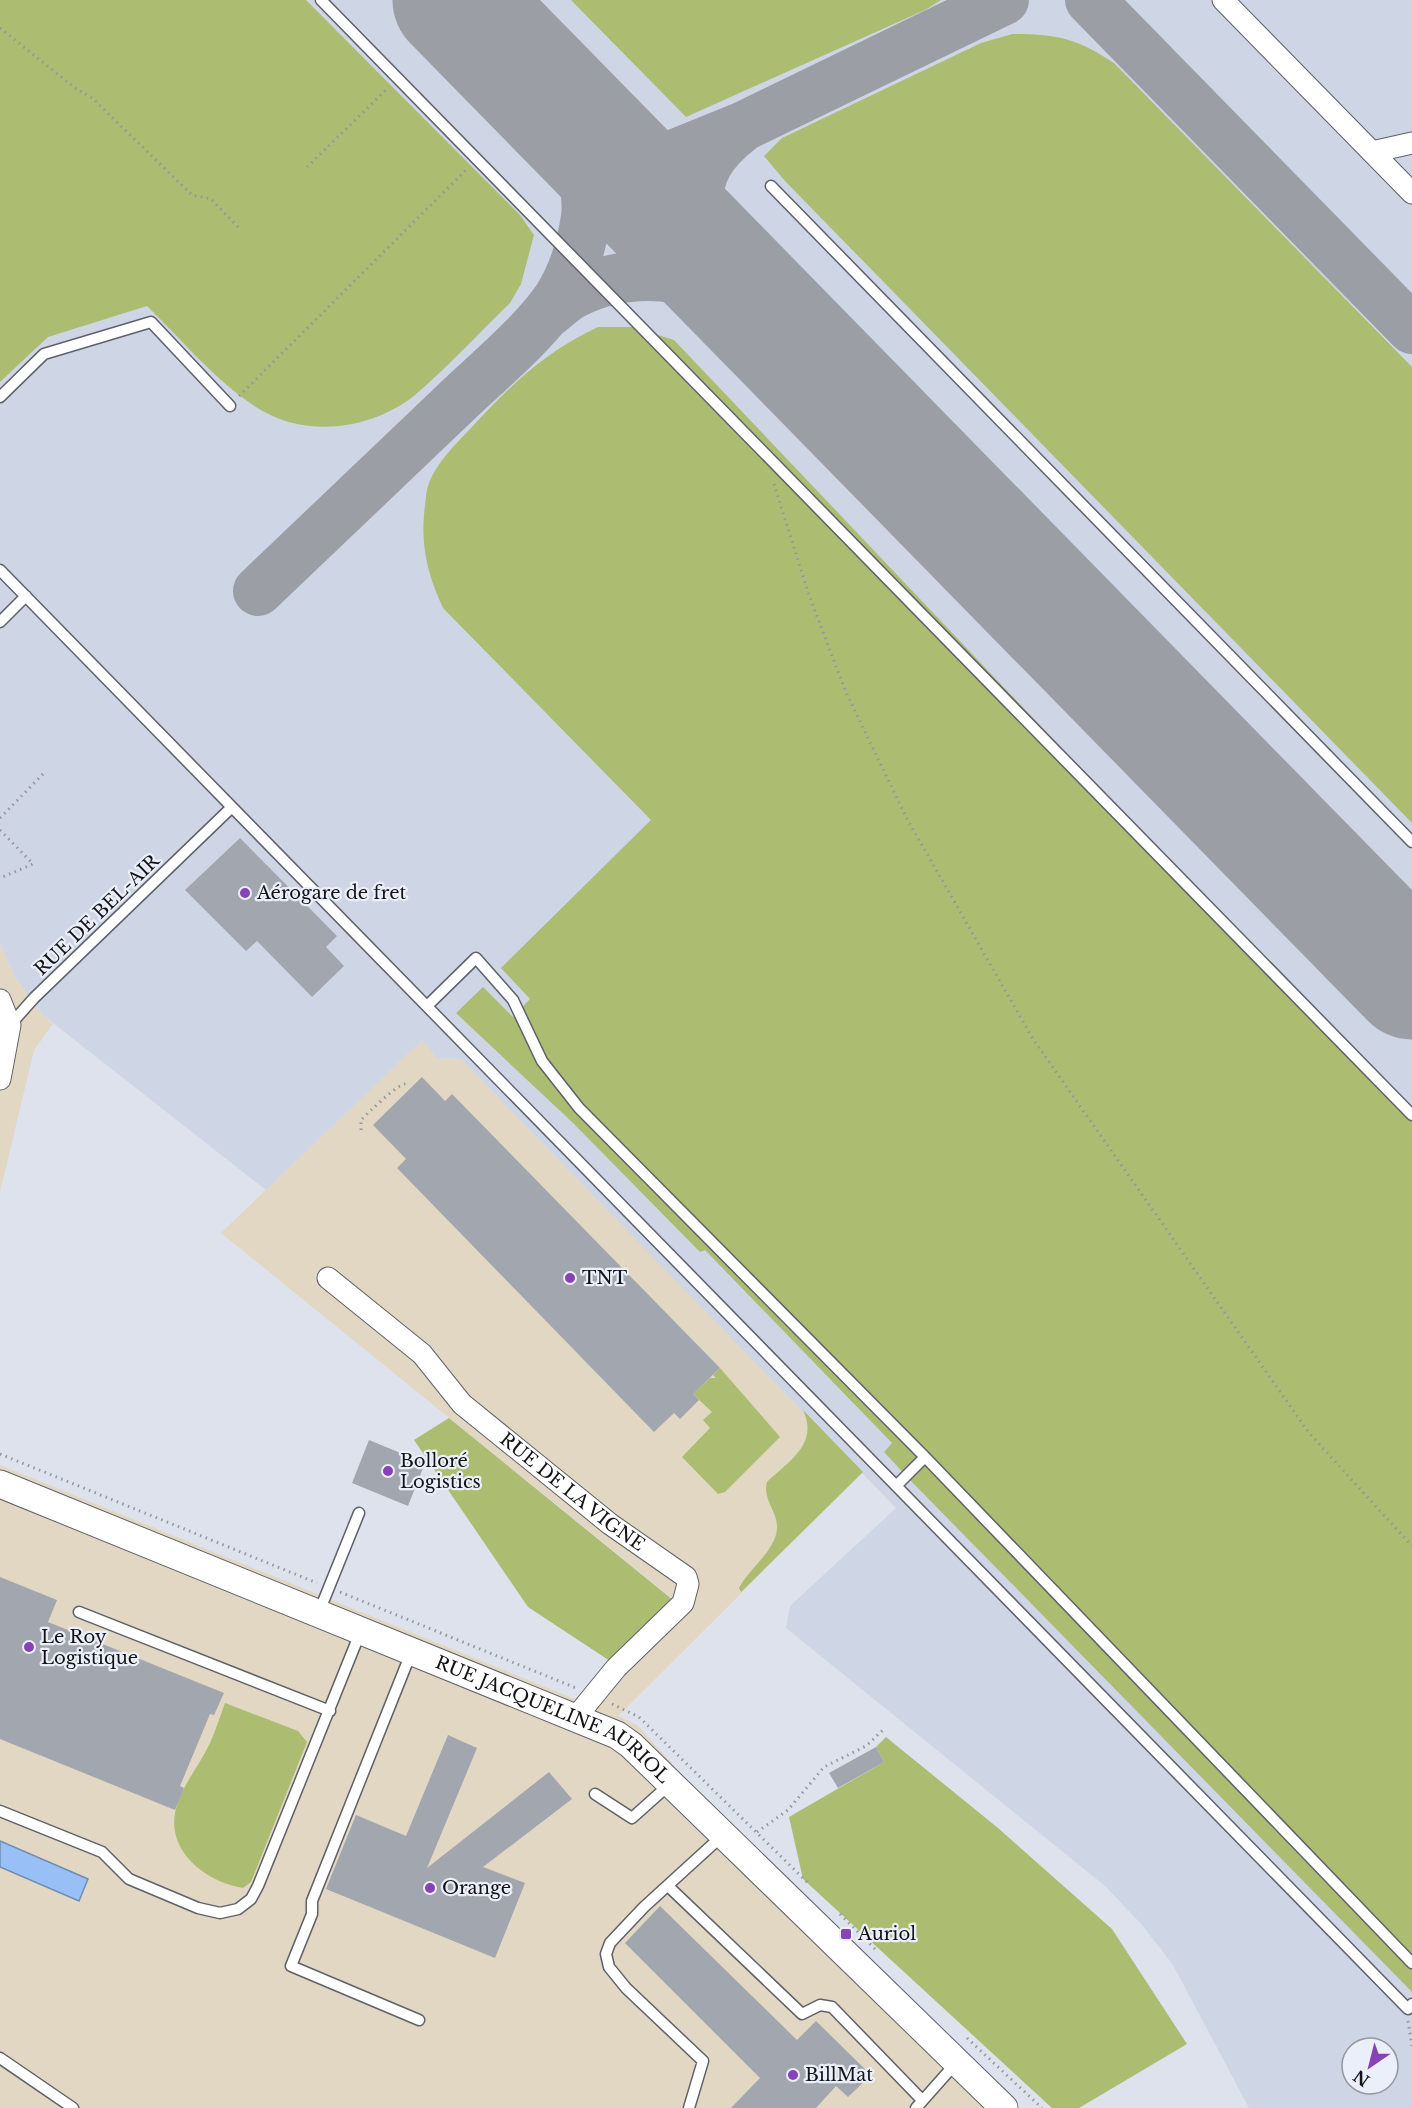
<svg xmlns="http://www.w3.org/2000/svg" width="1412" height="2108" viewBox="0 0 1412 2108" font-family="'Libre Baskerville',serif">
<rect width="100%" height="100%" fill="#dee2ec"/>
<path fill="#e1d7c2" d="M0,944L15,977L44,1016L53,1024L34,1050L0,1192Z
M423,1039L437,1058L461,1059L863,1472L618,1716L637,1725L984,2108H0V1465L575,1699L673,1599L221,1233Z"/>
<path fill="#ced6e6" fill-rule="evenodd" d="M0,0H1412V2108H1249L1173,1965L1142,1925L1105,1886L786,1628L790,1606L896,1508L461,1059L437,1058L422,1040L266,1190L44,1016L15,977L0,944ZM1352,2048H1388V2084H1352Z"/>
<path fill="#acbc71" d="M0,0H306L520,215L534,235L521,284L510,303C479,333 448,367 415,395C370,431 302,439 253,405C213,378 182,340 147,306L48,337L0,382Z
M571,0H941L925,10L686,117Z
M1012,34C1057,34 1076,38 1114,63L1412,367V823L785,181L764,156L782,138L981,43Z
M598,327H633L674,340L1412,1117V1992L912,1482L884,1452L892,1443L705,1250L700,1252L573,1123L456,1013L483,987L513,1017L530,999L501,968L651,820L443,608C427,573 420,544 425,506C426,499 426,490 429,483C437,462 455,445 470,429C511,385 543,353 598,327Z
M720,1368L780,1437L725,1492L718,1494L682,1457L710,1428L703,1420L712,1412L693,1394L710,1378H716L713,1375Z
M803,1410L863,1472L741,1592L739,1588C749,1568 776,1551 777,1528C778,1511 762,1500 767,1482C789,1461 819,1444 803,1410Z
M449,1418L673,1600L610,1661L528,1607L414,1440Z
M225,1703L298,1731L307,1742L251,1882L243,1888C206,1882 165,1851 176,1809C182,1785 200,1765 210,1743C216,1730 220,1716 225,1703Z
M886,1737L998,1828L1112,1929L1187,2044L1079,2108H1052L803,1879L789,1817L884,1762L876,1747Z"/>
<path fill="#99c0f6" stroke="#718cb3" stroke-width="1.5" d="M0,1841L88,1879L79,1901L0,1867Z"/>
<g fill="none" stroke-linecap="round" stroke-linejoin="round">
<path stroke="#9c9ea6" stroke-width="50" d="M1090,0L1412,329
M560,104L603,143L631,155H673L742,127L1004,0
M740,129C712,151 696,173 698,210C699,221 699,232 704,242C714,265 737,284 754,302
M545,315C555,308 564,298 575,293C628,266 696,272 745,305C778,328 813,367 843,395
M258,591C322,530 387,468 452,406C485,374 533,335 558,298C573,274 582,245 586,217C591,169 564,124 541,85"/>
<path stroke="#9c9ea6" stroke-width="123" d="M454,0L1412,978"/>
</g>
<path fill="#a2a6af" d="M240,838L337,936L326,947L344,966L312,997L257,941L246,951L185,890Z
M422,1077L445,1101L452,1094L720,1368L693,1394L699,1400L680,1419L674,1413L654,1432L397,1168L406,1159L373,1125Z
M369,1440L425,1463L408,1506L352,1483Z
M0,1577L57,1600L48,1622L224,1693L214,1715L210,1714L180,1786L184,1788L175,1810L0,1739Z
M448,1735L477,1748L427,1868L549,1772L572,1799L483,1867L525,1883L495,1958L326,1889L356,1815L406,1836Z
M876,1747L884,1762L838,1788L829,1773Z
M660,1906L797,2040L816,2021L871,2075L848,2097L836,2086L816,2108H731L760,2078L625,1943Z"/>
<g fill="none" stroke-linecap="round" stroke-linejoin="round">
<g stroke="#5e616a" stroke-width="13">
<path id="service" d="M321,0L1412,1115
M771,186L1412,842
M0,397L44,354L151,322L230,406
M0,570L1408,2009L1412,2004
M0,622L26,596
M427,1006L476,958L513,1000L542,1061L579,1108L925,1457L1412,1963
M10,1025L34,998L232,807
M896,1486L925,1457
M79,1612L330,1711
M319,1612L359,1513
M411,1653L312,1901V1914L291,1966L419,2020
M595,1794L632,1818L670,1784
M0,1811L102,1852L129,1879L198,1908L220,1913L238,1909L251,1899L258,1886L360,1633
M668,1886L802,2014L820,2005L832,2007L922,2100
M0,2058L73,2108
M689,2108L703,2061L626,1988L609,1967L606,1954L610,1943L644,1907L723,1835
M916,2108L956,2063"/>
</g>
<g stroke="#5e616a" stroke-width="23">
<g id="minor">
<path d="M1223,0L1412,193"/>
<path d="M1372,152L1412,143"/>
<path d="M0,1000L10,1025L0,1079"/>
<path id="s1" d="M328,1278L422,1354L462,1404L610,1524L686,1577L688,1584L683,1603L616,1668L576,1717"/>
</g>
</g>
<g stroke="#5e616a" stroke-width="29">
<g id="tertiary">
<path id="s2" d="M0,1484L617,1735L631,1745L1004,2108"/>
</g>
</g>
<path stroke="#94979e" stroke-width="3" stroke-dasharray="1.5 4.5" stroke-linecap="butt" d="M0,28L75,88L92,98L192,195L211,199L240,229
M307,167L389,87
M239,396L468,168
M774,484L809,595L845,690L907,819L1033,1039L1309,1433L1412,1546
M0,818L43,774
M0,830L33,864L0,878
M361,1130V1120C368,1113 398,1083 406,1084
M0,1454L317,1583
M340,1592L576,1688
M612,1704L639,1717L810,1885
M757,1832L788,1810L824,1767L866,1746L885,1728
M840,1914L878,1952
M1408,2021L1412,2046
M967,2038L1042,2108"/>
<use href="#service" stroke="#fff" stroke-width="10"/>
<use href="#minor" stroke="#fff" stroke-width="21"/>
<use href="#tertiary" stroke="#fff" stroke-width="27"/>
</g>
<g fill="#8742b6" stroke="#ebeff9" stroke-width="2">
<circle cx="245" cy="893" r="6"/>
<circle cx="570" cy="1278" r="6"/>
<circle cx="388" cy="1471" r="6"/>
<circle cx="29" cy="1647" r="6"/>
<circle cx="430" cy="1888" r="6"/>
<rect x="840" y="1928" width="12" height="12" rx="3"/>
<circle cx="793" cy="2075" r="6"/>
</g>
<g text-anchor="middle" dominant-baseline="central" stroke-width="4.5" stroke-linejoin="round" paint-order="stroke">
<g font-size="18" fill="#131417" stroke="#ebeff9" text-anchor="start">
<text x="257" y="893">Aérogare de fret</text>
<text x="582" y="1278">TNT</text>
<text x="400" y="1461">Bolloré<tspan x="400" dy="21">Logistics</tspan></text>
<text x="41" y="1637">Le Roy<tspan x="41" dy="21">Logistique</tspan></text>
<text x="442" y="1888">Orange</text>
<text x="858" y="1934">Auriol</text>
<text x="805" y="2075">BillMat</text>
</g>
<g font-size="18" fill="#131417" stroke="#ebeff9">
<text transform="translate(97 915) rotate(-44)">RUE DE BEL-AIR</text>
<text stroke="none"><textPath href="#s1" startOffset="326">RUE DE LA VIGNE</textPath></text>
<text stroke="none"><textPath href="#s2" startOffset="602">RUE JACQUELINE AURIOL</textPath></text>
</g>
</g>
<g transform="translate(1370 2066) rotate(215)"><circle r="28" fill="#ebeff9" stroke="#95979f" stroke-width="1.5"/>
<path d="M0-4.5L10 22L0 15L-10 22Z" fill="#8742b6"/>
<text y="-9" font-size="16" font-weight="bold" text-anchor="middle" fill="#131417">N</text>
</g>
</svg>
